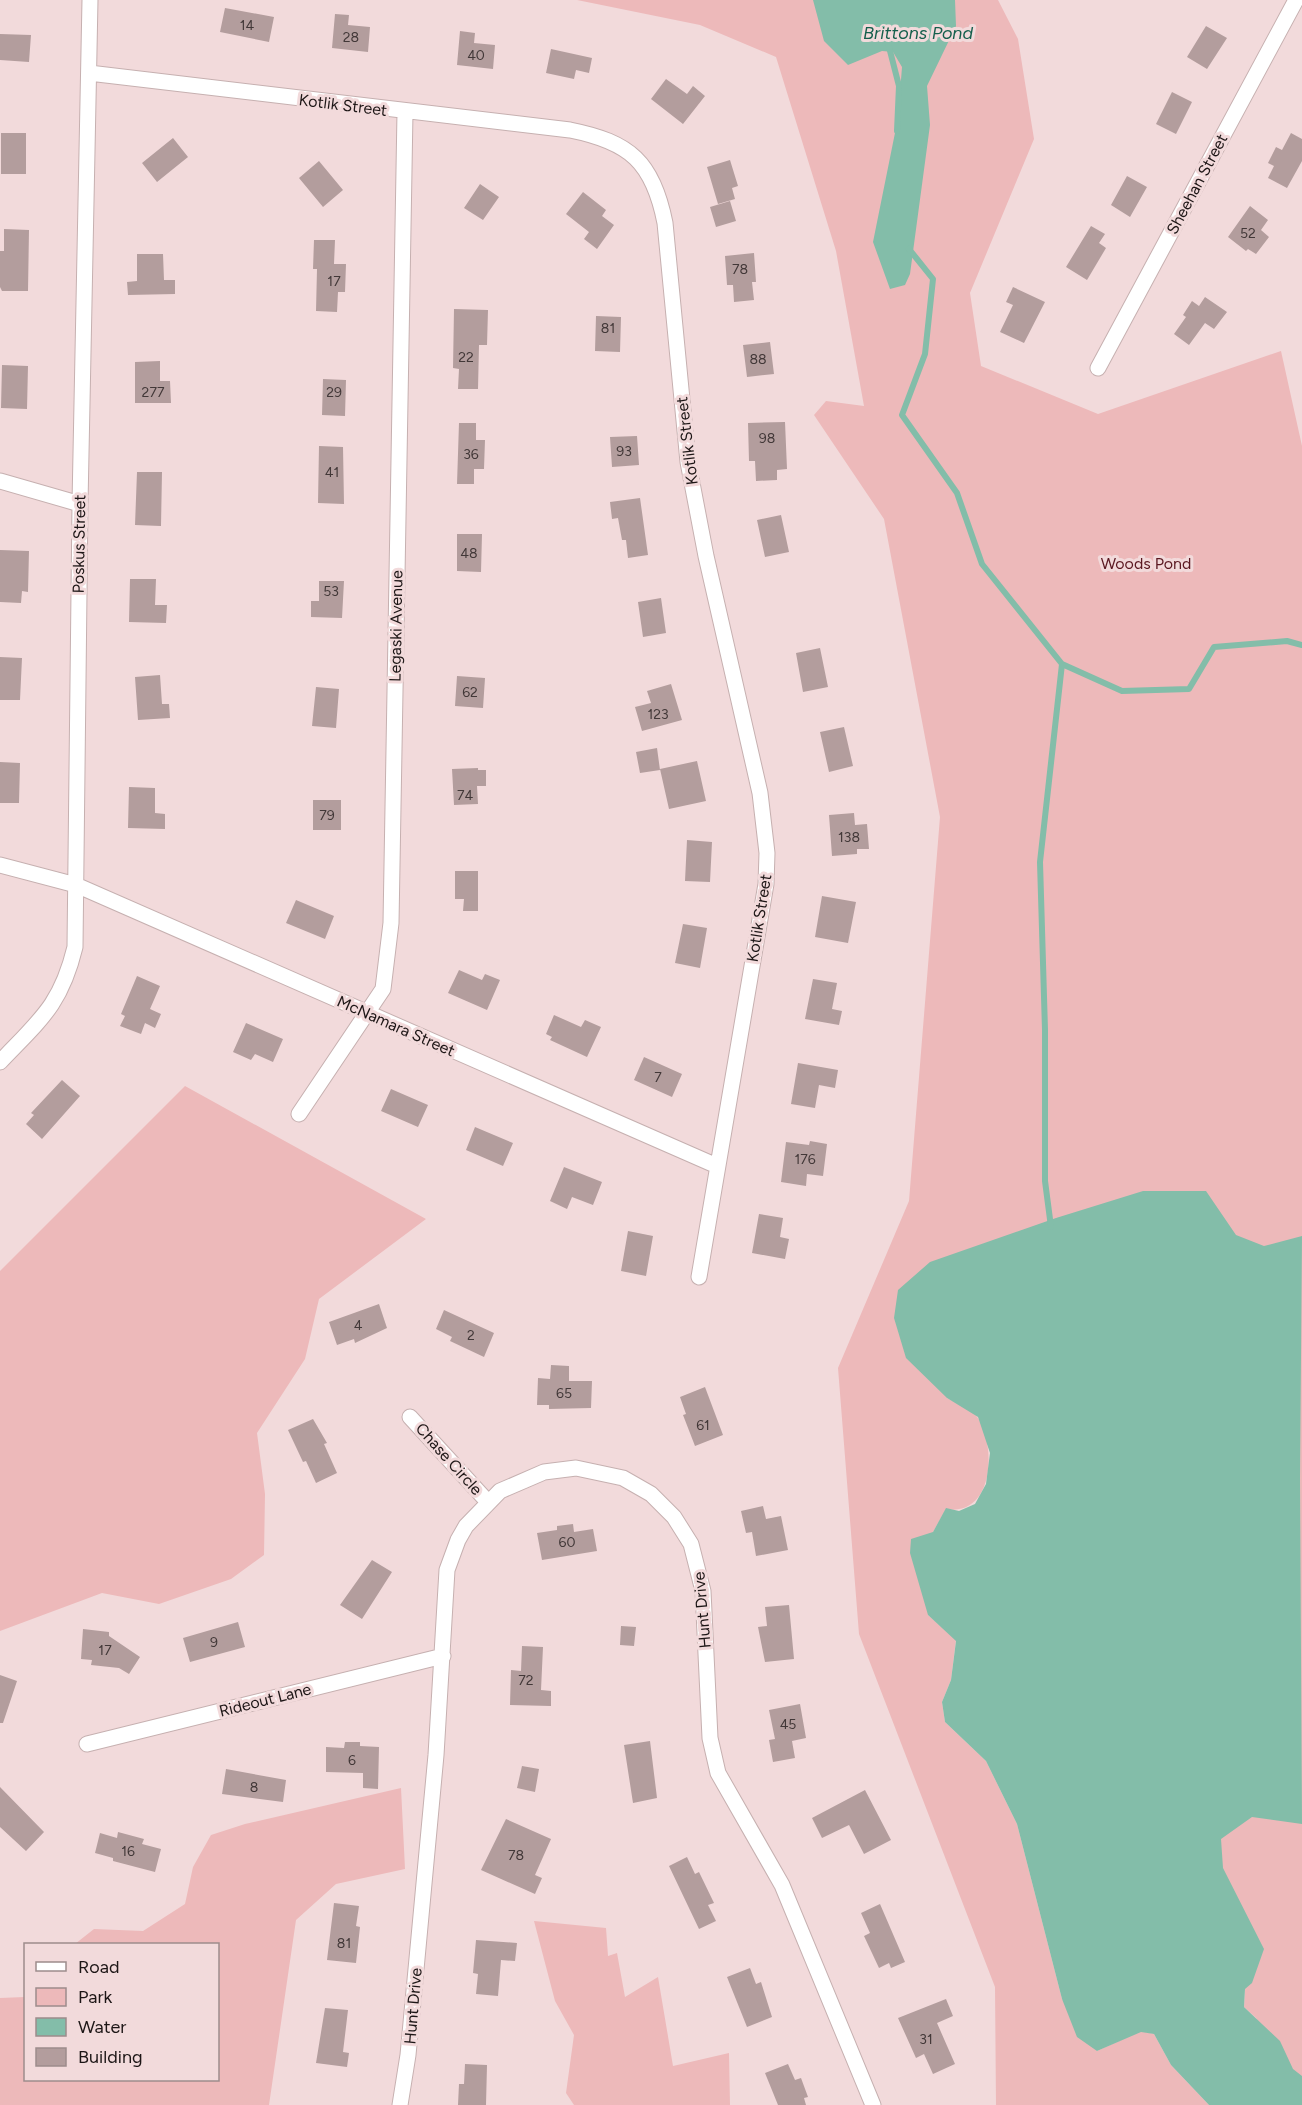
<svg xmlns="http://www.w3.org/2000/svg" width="1302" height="2105" viewBox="0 0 1302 2105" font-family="Figtree,sans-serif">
<rect width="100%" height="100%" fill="#f2dadb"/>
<path fill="#edb9ba" d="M577,0H998L1018,39L1034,139L970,293L981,366L1098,414L1281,351L1302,446V2105L1256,2018L1244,2007L1245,1990L958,1253L947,1398C956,1403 973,1410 978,1418C997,1448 993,1517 946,1509L933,1532L928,1615L956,1640L951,1680L942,1702L945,1722L986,1761L1017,1824L1062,1999L1097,2051L1141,2031L1154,2034L1171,2065L1209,2105H996L995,1987L859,1634L838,1368L909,1201L940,817L884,519L814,415L826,401L864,406L836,251L776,57L700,25Z
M185,1086L426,1219L319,1299L305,1359L257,1433L265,1494L264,1555L231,1579L159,1604L102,1593L0,1631V1271Z
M401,1788L405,1869L336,1884L296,1920L269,2105H0V1998L25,1997L26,2080H218V1944H75L94,1929L143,1931L185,1904L193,1867L211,1835L245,1824Z
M534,1921L606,1928L608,1956L617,1953L625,1997L658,1977L673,2066L729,2053L730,2105H574L566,2093L574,2035L555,2001Z"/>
<path fill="#83bda9" d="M813,0H955L956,26L927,86L930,125L910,274L905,285L890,289L873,242L898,118L902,67L893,52L882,51L848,65L824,41Z
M1143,1191H1206L1236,1235L1264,1246L1302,1236L1300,1478L1302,1824L1252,1817L1221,1839L1223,1868L1264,1949L1252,1983L1245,1989L1244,2007L1280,2041L1293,2069L1302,2076V2105H1209L1171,2065L1154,2034L1141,2032L1097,2051L1077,2037L1062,1999L1017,1824L986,1761L945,1722L942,1702L951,1680L956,1641L928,1615L910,1553L911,1539L933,1532L946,1508L959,1511L975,1504L986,1484L990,1453L978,1417L947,1398L906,1358L894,1318L898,1290L930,1262L1056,1218Z"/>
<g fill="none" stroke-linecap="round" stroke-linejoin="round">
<path stroke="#83bda9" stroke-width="6" d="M888,43L899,86L897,131
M909,249L933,279L925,354L902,415L957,493L982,564L1062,664L1040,862L1045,1030V1181L1051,1227
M1062,664L1122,691L1189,689L1214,647L1287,641L1302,645"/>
</g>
<path fill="#b39d9d" d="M225,8L274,17L269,42L220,32Z
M335,14L349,15L348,25L370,27L368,52L332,48Z
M1206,26L1227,38L1207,69L1187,57Z
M460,31L475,33L474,43L495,45L493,69L457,65Z
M0,34L31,35L29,62L0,60Z
M551,49L592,58L589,73L576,70L574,79L546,73Z
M666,79L687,94L693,86L705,96L683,124L651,99Z
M1172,92L1192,102L1176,134L1156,124Z
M1,133H26V174H1Z
M1291,133L1302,139V161L1287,188L1268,178L1274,166L1268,163L1276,147L1282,150Z
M173,138L188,157L157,182L142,163Z
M730,160L738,186L732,188L735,199L718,204L707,167Z
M319,161L343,190L323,207L299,178Z
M1127,176L1147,187L1130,217L1111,205Z
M480,184L499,197L483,220L464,208Z
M583,192L606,210L602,216L614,225L597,249L584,239L589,232L566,214Z
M730,201L736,221L716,227L710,207Z
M1250,206L1268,220L1261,230L1269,237L1256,254L1248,249L1246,251L1228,237Z
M1091,226L1105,234L1099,243L1106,248L1087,280L1066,267Z
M4,229L29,230L28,291H2L0,287V251H4Z
M314,240H335L334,264H346L345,292H338L337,312L316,311L317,269H313Z
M754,253L756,282H752L754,300L734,302L733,285H727L725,256Z
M137,254H163L164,280H175V294L128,295L127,282L137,281Z
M1013,287L1045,302L1024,343L1000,332L1013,305L1006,302Z
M1205,297L1227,312L1214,329L1205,323L1189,345L1174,334L1186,317L1183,315L1192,301L1199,306Z
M454,309L488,310L487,345H479L478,389H458L459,369L453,368Z
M596,316L621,317L620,352L595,351Z
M770,342L774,374L747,377L743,345Z
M160,361V381H170L171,403H135V362Z
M2,365L28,366L27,409L1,408Z
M323,379L346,380L345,416L322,415Z
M785,422L787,469L777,470V480L756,481L755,461H749L748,423Z
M459,423H476V440H485L484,469H474V484H457Z
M637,436L639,465L612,467L610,437Z
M319,446L343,447L344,504L318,503Z
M137,472H162L161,526L135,525Z
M640,498L648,555L628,558L626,540H622L618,518L612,519L610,502Z
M781,515L789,552L765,557L757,520Z
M457,534H482L481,572L457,571Z
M0,550L29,551L28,592L22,591L21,603L0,602Z
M130,579H156L155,605H167L166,623L129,622Z
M319,581H344L342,618L311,617V601H319Z
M661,598L666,633L643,637L638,602Z
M820,648L828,687L803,692L796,653Z
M0,657L22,658L20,700H0Z
M160,675L162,704H169L170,718L138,720L135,677Z
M457,676L485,678L483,708L455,706Z
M671,684L682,720L642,731L635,707L651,703L647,691Z
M316,687L339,689L336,728L312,726Z
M844,727L853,766L829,772L820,732Z
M657,748L660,770L640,773L636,752Z
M697,761L706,801L669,809L660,769Z
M0,762L20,763L19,803H0Z
M478,768V770H486V786H477L478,804L454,805L452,769Z
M129,787L155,788V813L165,814V829L128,828Z
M313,800H341V830H313Z
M854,813L855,825L867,824L869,849H857V854L832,856L829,815Z
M687,840L712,842L710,882L685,881Z
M455,871H478V911H463L464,899H455Z
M822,896L856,902L848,943L815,937Z
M296,900L334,916L325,939L286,923Z
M683,924L707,928L700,968L675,963Z
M459,970L482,980L485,974L500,980L487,1010L448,993Z
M137,976L160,986L150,1009L161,1014L155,1028L145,1023L141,1034L120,1026L125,1016L121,1014Z
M813,979L837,983L832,1009L842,1011L839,1025L805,1019Z
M554,1015L581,1027L585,1020L601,1027L587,1057L550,1040L552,1037L546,1034Z
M246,1023L283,1039L273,1062L255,1054L251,1060L233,1052Z
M644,1057L682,1074L672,1097L634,1080Z
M798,1063L838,1070L835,1088L819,1085L815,1108L791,1104Z
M62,1080L80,1096L42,1139L26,1124L34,1115L31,1113Z
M391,1089L428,1105L418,1127L381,1111Z
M475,1127L513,1143L503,1166L466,1150Z
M810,1141L827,1144L823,1176L807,1174L806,1186L781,1182L786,1142L809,1145Z
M564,1167L602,1182L593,1205L572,1197L567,1209L550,1201Z
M759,1214L783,1218L780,1237L789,1239L785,1259L752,1253Z
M628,1231L653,1236L646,1276L621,1271Z
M379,1304L387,1328L355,1343L354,1339L337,1345L329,1322Z
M444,1310L494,1333L484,1357L450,1341L452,1337L436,1329Z
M551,1365L569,1366V1381H592L591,1408L549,1409V1405H537L538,1378L550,1379Z
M705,1387L723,1435L695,1446L683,1415L686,1414L680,1397Z
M313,1419L327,1443L324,1444L337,1473L316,1483L306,1461L303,1462L288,1430Z
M763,1506L766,1519L781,1516L788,1550L756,1556L752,1532L746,1533L741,1511Z
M573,1524L574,1532L593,1529L597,1551L542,1560L537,1533L557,1530V1526Z
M372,1560L392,1572L362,1619L340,1605Z
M789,1605L794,1659L765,1662L758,1627L767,1626L765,1607Z
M238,1622L245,1647L190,1662L183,1638Z
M621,1626L636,1627L634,1646L620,1645Z
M83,1629L109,1632V1636L140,1657L129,1674L119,1668L91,1665L92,1660L81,1659Z
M522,1646L543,1647L541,1690L551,1691V1706L510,1705L511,1670L521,1671Z
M0,1675L17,1681L3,1723H0Z
M800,1704L806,1738L792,1741L795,1758L773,1762L769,1740L775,1739L769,1710Z
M650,1741L657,1798L633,1803L624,1745Z
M345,1742H360V1746L379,1747L378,1789L363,1788V1773L326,1772V1747L344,1748Z
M522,1766L539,1769L535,1792L517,1788Z
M226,1769L286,1780L283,1802L222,1794Z
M0,1787L44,1832L26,1851L0,1827Z
M865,1790L891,1840L864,1854L849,1825L822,1838L812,1818Z
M506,1819L551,1839L535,1875L542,1878L535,1894L481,1870Z
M118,1832L144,1839L142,1844L161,1849L155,1872L113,1861V1858L95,1853L100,1833L117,1838Z
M687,1857L695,1874L699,1872L714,1903L708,1905L716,1921L699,1929L669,1866Z
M334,1903L359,1906L356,1926L360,1927L356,1963L327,1960Z
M880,1904L905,1962L891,1968L889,1963L879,1968L864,1936L870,1933L861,1913Z
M476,1940L517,1943L515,1961L501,1960L498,1996L476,1994L478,1974L473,1973Z
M750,1968L756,1984L761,1982L772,2017L747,2027L727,1977Z
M946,1999L953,2016L937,2023L955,2064L933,2074L924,2054L916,2058L898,2018Z
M325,2008L348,2010L343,2052L349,2053L347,2067L316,2063Z
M465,2064L487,2065L486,2105H458L459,2084H464Z
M788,2064L795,2080L801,2078L808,2097L804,2098L806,2105H778L765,2073Z"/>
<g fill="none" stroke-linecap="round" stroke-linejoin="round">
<g stroke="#c6b0b0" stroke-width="17">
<path id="minor" d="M89,73L570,130C630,142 653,162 665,223L688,462L706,556L760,793L767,853L766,884L699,1277
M1098,368L1296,0
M0,481L80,504
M0,865L76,885L717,1166
M0,1062C40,1020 61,1005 75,947L80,504L90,0
M299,1114L383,989L391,923L405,112
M410,1417L487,1501
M87,1744L443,1656
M400,2105L408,2055L436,1755L447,1570L458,1540L466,1526L500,1491L544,1472L576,1468L623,1478L651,1494L674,1517L691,1544L703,1591L710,1738L718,1773L782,1885L873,2105"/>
</g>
<use href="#minor" stroke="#fff" stroke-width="15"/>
</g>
<g text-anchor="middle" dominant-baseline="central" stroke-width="6" stroke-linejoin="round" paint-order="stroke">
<g font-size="14" fill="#423838">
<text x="247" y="25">14</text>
<text x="351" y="37">28</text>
<text x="476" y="55">40</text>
<text x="1248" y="233">52</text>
<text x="740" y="269">78</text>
<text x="334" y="281">17</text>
<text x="608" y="328">81</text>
<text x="466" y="357">22</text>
<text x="758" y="359">88</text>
<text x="153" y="392">277</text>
<text x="334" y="392">29</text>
<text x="767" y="438">98</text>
<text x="624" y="451">93</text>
<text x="471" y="454">36</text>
<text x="332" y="472">41</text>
<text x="469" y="553">48</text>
<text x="331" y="591">53</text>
<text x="470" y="692">62</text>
<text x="658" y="714">123</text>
<text x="465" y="795">74</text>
<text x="327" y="815">79</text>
<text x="849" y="837">138</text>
<text x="658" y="1077">7</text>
<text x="805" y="1159">176</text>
<text x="358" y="1325">4</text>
<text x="471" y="1335">2</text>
<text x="564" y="1393">65</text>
<text x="703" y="1425">61</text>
<text x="567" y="1542">60</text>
<text x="214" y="1642">9</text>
<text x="105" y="1650">17</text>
<text x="526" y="1680">72</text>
<text x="788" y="1724">45</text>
<text x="352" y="1760">6</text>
<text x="254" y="1787">8</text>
<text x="128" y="1851">16</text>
<text x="516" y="1855">78</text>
<text x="344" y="1943">81</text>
<text x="926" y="2039">31</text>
</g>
<g font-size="16" fill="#1d1616" stroke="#f2dadb">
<text transform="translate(343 105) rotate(7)">Kotlik Street</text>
<text transform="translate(1197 184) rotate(-62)">Sheehan Street</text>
<text transform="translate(687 441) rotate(-97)">Kotlik Street</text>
<text transform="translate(79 544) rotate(-89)">Poskus Street</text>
<text transform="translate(396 626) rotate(-89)">Legaski Avenue</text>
<text transform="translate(759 918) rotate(-81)">Kotlik Street</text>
<text transform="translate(396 1026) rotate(24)">McNamara Street</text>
<text transform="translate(449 1459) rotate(48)">Chase Circle</text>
<text transform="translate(702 1610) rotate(-95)">Hunt Drive</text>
<text transform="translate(265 1700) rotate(-14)">Rideout Lane</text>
<text transform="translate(413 2006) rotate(-85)">Hunt Drive</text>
</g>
<g font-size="16" fill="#5b1821" stroke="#f2dadb">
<text x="1146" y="563">Woods Pond</text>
</g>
<g font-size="18" font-style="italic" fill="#155f4c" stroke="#f2dadb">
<text x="918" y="33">Brittons Pond</text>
</g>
</g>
<rect x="24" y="1943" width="195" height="138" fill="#f2dadb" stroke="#9d8c8c" stroke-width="1.5"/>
<rect x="36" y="1962" width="30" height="9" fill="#ffffff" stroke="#9d8c8c" stroke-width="1.5"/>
<text x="78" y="1973" font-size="18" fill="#1d1616">Road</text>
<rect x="36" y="1988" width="30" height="18" fill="#edb9ba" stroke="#9d8c8c" stroke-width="1.5"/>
<text x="78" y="2003" font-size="18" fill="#1d1616">Park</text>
<rect x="36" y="2018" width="30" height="18" fill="#83bda9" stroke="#9d8c8c" stroke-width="1.5"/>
<text x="78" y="2033" font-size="18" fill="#1d1616">Water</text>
<rect x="36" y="2048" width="30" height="18" fill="#b39d9d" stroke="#9d8c8c" stroke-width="1.5"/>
<text x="78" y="2063" font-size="18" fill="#1d1616">Building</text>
</svg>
